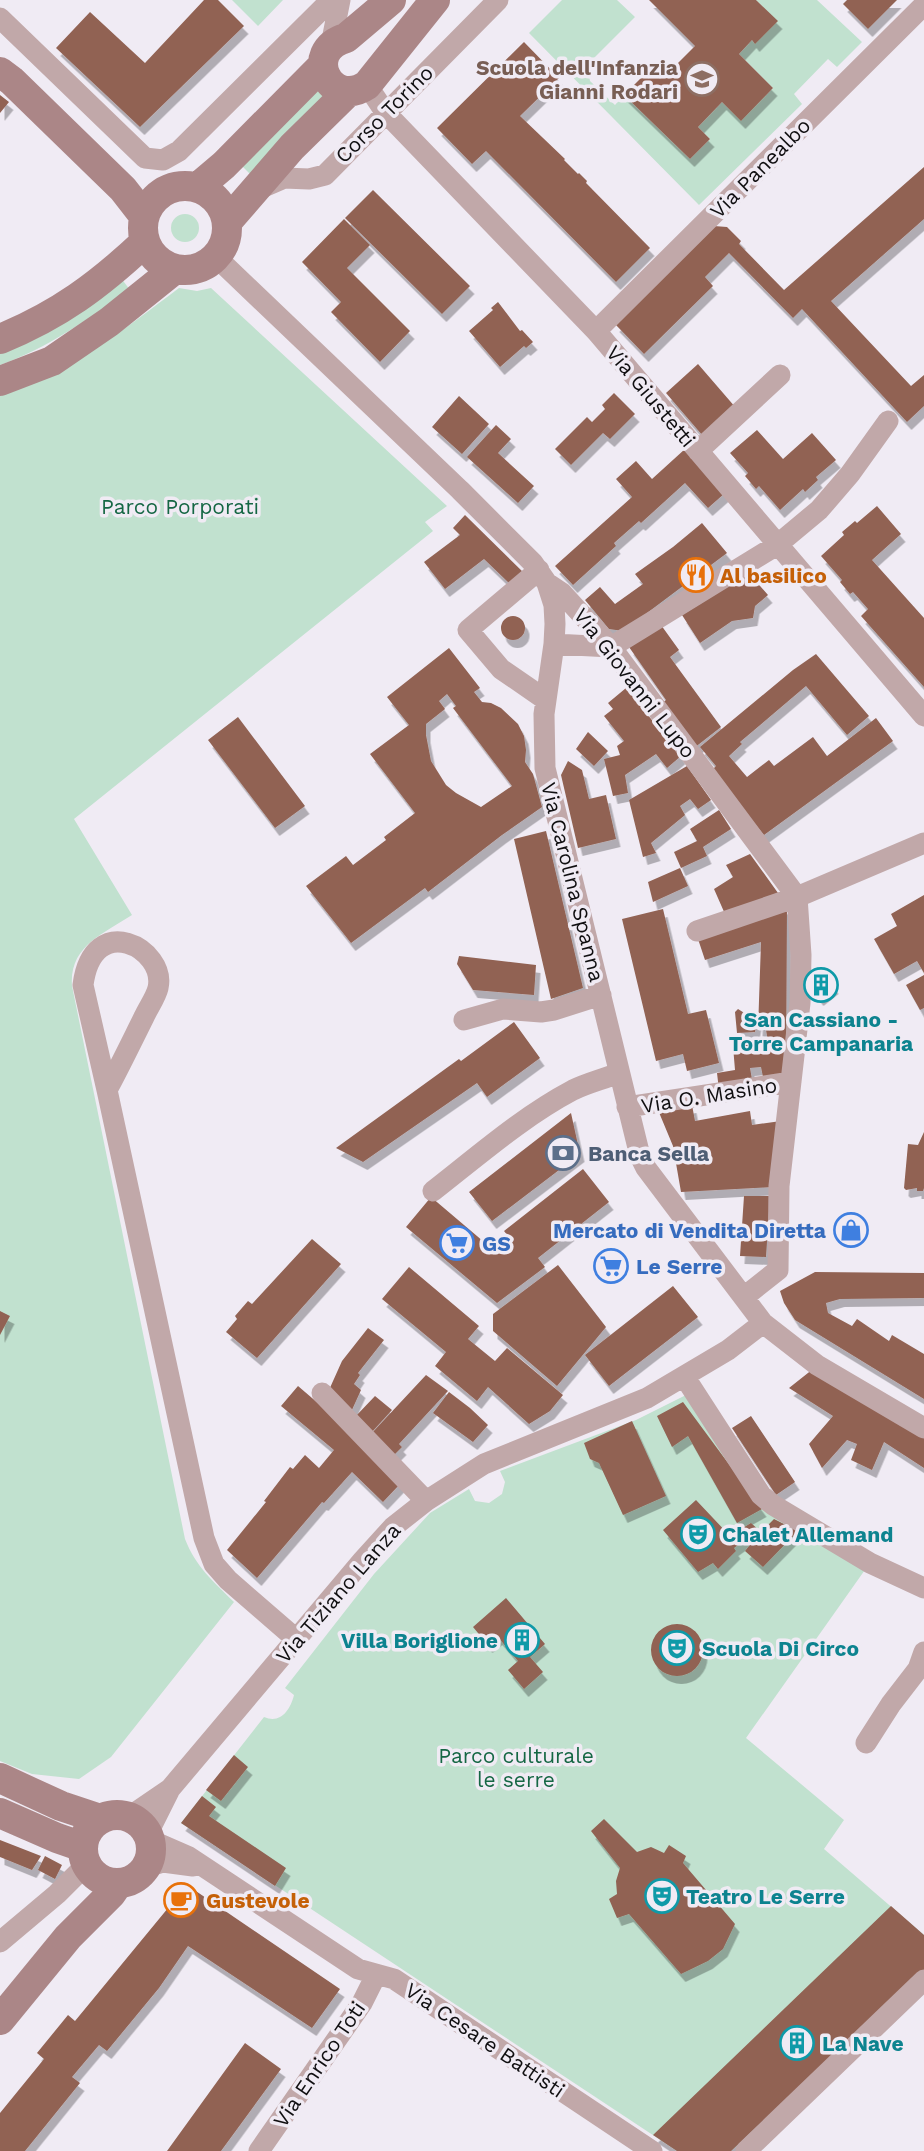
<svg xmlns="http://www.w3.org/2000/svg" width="924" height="2151" viewBox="0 0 924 2151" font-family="'Work Sans',sans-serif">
<defs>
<filter id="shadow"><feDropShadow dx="4.5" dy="8" stdDeviation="0" flood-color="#0004"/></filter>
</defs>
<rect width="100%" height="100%" fill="#f0ebf4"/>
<path fill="#c1e1cf" d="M232,0H283L258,26Z
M562,0H617L635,17L587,65L590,81L615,105L624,95L690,159L710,139L698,127L722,102L741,120L773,88L739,54L752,40L755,43L777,21L756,0H817L862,42L837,67L828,59L794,94L802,104L699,205L529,33Z
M310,83L328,101L252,176L235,159Z
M171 228a14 14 0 1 1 28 0a14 14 0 1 1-28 0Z
M118,274L130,290C88,319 48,348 0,365V347Z
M179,288L197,291L211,288L447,506L425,522L433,531L74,819L132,915C103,934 69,946 72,986L185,1539C196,1567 213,1581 234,1602L111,1757L79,1779L32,1774L0,1761V396C68,374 123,330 179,288Z
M688,1394L766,1509L867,1567L746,1738L844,1820L824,1849L924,1935V1970L731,2151H677L181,1823L264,1717C280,1724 290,1711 294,1695L285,1688L374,1574L430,1513L469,1489L475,1501L489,1503L502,1494L505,1482L500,1471L636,1420Z"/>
<path fill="#916253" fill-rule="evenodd" filter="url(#shadow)" d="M204,0H218L244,26L140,127L56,48L90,12L145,63Z
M649,0H756L778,21L755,44L752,40L739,54L773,88L741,121L722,102L698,127L710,139L690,159L624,95L661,58L672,69L695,46Z
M847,0H897L868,29L843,4Z
M524,42L559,78L520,116L565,159L564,160L578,174L579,173L587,181L586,183L650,248L616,282L486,151L472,164L437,128Z
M0,95L9,102L0,113Z
M924,167V219L831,301L911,386L924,375V406L907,422L802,309L793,318L729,253L705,277L713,286L644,354L615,324L714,226L727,227L741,241L739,244L784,290Z
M373,190L470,286L442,314L345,218Z
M344,219L370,245L347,268L410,331L380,362L331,312L341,302L302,262Z
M498,302L520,331L522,330L533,342L526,348L524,346L500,367L469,331L493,310L491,308Z
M698,364L736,408L703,436L666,393Z
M614,393L635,414L610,439L603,433L571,465L555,449L587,417L592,422L605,409L602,405Z
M459,396L489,424L462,454L432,427Z
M496,425L511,439L498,453L534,486L518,503L467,457Z
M757,430L783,459L812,433L836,460L816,477L818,480L805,492L803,489L780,510L759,486L756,489L745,476L748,473L730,453Z
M685,449L725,493L708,508L685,483L641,523L639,521L614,543L616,546L573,585L555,566L632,497L616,479L636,461L652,479Z
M877,506L901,534L872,560L924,618V687L861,616L868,609L853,592L850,594L840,582L842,580L821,556L844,535L842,532L855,521L857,523Z
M465,515L525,574L512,586L484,559L445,589L424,562L460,535L453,528Z
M702,523L727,553L623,631L609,629L585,600L600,587L615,604L643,584L635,574L673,547Z
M746,575L754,579L768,595L755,606L753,618L732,621L700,643L682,615Z
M501 628a12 12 0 1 1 24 0a12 12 0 1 1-24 0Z
M661,625L679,650L670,657L721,727L694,748L661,704L666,700L629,647Z
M449,648L480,688L474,692L482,702L491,703L501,708L518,724L524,736L526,750L525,762L533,774L542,807L502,835L428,892L425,888L351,943L306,886L346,856L353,865L386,840L384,837L415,813L370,754L409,725L387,697ZM447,694L456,706L453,708L512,786L481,807L456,793L446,785L431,761L426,735V724L445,709L439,701Z
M816,654L869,716L847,735L806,686L740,742L742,744L729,756L747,777L769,760L774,766L813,737L827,756L876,718L893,741L764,835L711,771L716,766L700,747L793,670Z
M626,688L681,756L667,768L656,754L625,775L628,793L613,796L604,759L620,755L617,746L624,741L604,716L613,709L608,703Z
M238,717L305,806L275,828L208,740Z
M588,732L608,751L594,766L576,749Z
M568,761L582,770L589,799L606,795L616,839L578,848L561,775Z
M687,766L711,800L698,809L690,799L680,806L685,815L651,843L656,853L643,857L629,800Z
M719,810L731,829L703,847L707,856L681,868L674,852L697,841L690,829Z
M546,831L583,988L551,999L514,839Z
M750,854L778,893L725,914L714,889L733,877L726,865Z
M680,868L688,886L653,902L648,882Z
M924,895V973L917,961L894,974L874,939L897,926L891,914Z
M787,905L786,1078L764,1082L761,1067L750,1068L753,1085L719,1090L717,1073L735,1070L733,1046L768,1041L766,1030H758L761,942L705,960L697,936Z
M663,909L688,1014L706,1010L719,1063L687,1071L683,1054L656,1061L622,919Z
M459,956L536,965L534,995L473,990L457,964Z
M822,971L834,986L819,998L807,983Z
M924,975V1008L920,1010L906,985Z
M738,1009L757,1021L755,1032L737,1033L735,1012Z
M514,1022L540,1058L487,1097L477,1083L363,1162L336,1148L459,1059L461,1061Z
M692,1105L695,1121L750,1111L752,1125L781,1121L773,1187L681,1192L673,1146L658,1110Z
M571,1113L580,1154L492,1221L469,1192Z
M924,1132V1188L923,1191H917V1188L906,1190L904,1188L908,1144L918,1145Z
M583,1169L609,1202L538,1258L545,1267L497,1303L406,1227L431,1197L497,1253L512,1241L504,1231Z
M744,1196H770L766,1257L740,1256Z
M312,1239L341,1264L257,1358L226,1332L237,1319L235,1316L248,1301L252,1304Z
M558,1265L606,1327L557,1386L493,1331V1314Z
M409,1267L479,1326L468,1339L495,1361L507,1348L563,1395L550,1411L529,1424L488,1387L477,1401L435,1366L446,1352L382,1299Z
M815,1272L924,1273V1298L840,1299L826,1303L828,1313L852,1326L857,1319L889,1341L892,1335L924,1354V1399L795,1320L784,1303L780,1291Z
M673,1286L698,1317L609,1386L585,1355Z
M0,1311L10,1316L0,1335Z
M368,1328L384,1340L358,1373L360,1375L354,1384L361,1390L351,1412L329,1390L342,1361Z
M813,1369L924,1431V1468L884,1442L872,1470L851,1460L857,1444L847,1440L822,1468L809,1444L833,1416L789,1388Z
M426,1375L448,1391L399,1444L402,1447L393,1456L371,1434Z
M298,1386L354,1434L400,1484L383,1502L352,1472L324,1503L322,1502L257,1578L227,1550L266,1502L264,1501L290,1467L293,1469L305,1455L319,1468L334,1450L281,1406Z
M449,1392L470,1408L488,1425L473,1442L433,1413Z
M375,1396L392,1410L371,1433L355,1417Z
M683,1402L762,1509L737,1523L688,1436L672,1447L657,1416Z
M751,1416L795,1482L776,1495L732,1428Z
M632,1421L666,1496L623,1515L599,1463L590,1459L584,1443Z
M696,1500L730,1536L751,1523L761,1532L774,1519L798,1531L763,1567L745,1551L754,1540L749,1537L734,1548L736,1551L718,1569L713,1563L698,1572L663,1530Z
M506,1598L545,1644L530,1657L543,1672L524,1689L508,1670L518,1661L498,1637L488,1645L473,1627Z
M651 1650a26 26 0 1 1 52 0a26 26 0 1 1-52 0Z
M234,1755L248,1767L221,1801L206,1790Z
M202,1796L216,1807L209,1816L286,1868L275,1886L181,1823Z
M604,1819L637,1852L651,1847L664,1853L669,1845L686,1856L683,1863L735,1924L723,1949L708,1961L681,1974L629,1914L617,1918L609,1899L617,1894L616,1881L620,1868L591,1831Z
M0,1840L41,1856L32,1870L0,1857Z
M45,1856L62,1865L55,1879L38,1870Z
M187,1885L340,1989L312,2028L188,1946L159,1988L107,2051L99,2045L72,2077L80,2083L25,2151H0V2113L44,2059L37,2053L68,2015L75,2021Z
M891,1906L924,1935V1970L731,2151H677L653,2135Z
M245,2043L281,2069L221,2151H167Z"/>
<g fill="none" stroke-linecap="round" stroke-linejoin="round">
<path stroke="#c1a8a9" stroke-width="21" d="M0,18L145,158L163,160L179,151L331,0
M331,45L340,0
M367,85L385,112L596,331L924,716
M261,188L284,178L309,179L325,175L498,0
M216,257L460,490L533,563L547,583L562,593L611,647L797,897L801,955L800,1003L779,1186L778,1270L744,1297
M596,331L924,5
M698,451L780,375
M539,570L468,630L501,669L546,700
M547,583L554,605L555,624L554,644L544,714L545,768L640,1156L646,1168L763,1323L817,1365L924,1428
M554,644L611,647
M611,647L777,545L819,510L850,474L888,421
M697,931L797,897L924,843
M464,1020L503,1009L541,1012L554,1010L601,995
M107,1090C120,1066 132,1041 144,1017C148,1008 156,997 158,988C167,949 93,909 83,985L107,1090L204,1538L214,1564L228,1580L296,1639
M627,1107L791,1082
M433,1191C478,1156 522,1117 573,1090C587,1083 604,1079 618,1073
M684,1376L761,1495L773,1505L870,1563L924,1588
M322,1393L426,1501
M866,1743L891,1704L918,1669L924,1652
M129,1817L170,1789L363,1560L393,1527L426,1501L484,1464L647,1398L728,1350L763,1323
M148,1833L169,1791
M150,1840L189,1857L358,1969L394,1979L652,2151
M147,1867L163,1862L193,1866
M0,1942L57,1894L86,1865
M259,2151L362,2003L376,1975
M746,2151L924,1980"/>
<path stroke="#ab8687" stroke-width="30" d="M391,0L346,38C301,51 330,110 367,85L435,0
M0,72L12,81L123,189L144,216
M143 228a42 42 0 1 1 84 0a42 42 0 1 1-84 0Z
M198,187L224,165L323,65
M227,222L292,147L348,92
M0,339C59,315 99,285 145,242
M0,381L52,361L109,322L175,269
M0,1778L61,1806L100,1819
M0,1813L57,1838L83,1847
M83 1849a34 34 0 1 1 68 0a34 34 0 1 1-68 0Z
M0,2020L68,1937L111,1894L118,1884"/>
</g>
<defs>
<g id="school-ring" transform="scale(1.75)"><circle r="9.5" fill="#f0ebf4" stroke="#8d6e63" stroke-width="1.5"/><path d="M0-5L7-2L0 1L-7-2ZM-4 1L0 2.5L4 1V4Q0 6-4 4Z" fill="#8d6e63"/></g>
<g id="restaurant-ring" transform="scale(1.75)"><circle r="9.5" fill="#f0ebf4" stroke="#e8710a" stroke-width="1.5"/><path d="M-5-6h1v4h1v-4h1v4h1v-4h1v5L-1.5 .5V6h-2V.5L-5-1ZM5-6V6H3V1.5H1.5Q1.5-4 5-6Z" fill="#e8710a"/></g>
<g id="building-ring" transform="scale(1.75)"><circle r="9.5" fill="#f0ebf4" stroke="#0f9aa8" stroke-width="1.5"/><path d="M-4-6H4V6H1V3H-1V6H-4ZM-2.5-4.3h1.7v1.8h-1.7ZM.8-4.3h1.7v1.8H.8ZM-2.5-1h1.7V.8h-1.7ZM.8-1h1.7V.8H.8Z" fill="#0f9aa8"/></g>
<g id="bank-ring" transform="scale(1.75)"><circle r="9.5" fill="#f0ebf4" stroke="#5c6f8a" stroke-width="1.5"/><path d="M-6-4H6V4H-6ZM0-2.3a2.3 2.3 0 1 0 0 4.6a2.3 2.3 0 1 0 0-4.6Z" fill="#5c6f8a"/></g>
<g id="shop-ring" transform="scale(1.75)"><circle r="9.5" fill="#f0ebf4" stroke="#3f7fe0" stroke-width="1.5"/><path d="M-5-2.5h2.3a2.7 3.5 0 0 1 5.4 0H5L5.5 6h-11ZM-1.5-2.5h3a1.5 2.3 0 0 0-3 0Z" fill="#3f7fe0"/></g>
<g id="supermarket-ring" transform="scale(1.75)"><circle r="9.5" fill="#f0ebf4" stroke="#3f7fe0" stroke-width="1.5"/><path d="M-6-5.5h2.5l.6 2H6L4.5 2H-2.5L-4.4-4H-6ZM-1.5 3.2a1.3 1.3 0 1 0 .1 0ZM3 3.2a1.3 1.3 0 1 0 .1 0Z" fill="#3f7fe0"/></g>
<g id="theatre-ring" transform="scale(1.75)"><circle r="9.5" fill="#f0ebf4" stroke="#0f9aa8" stroke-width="1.5"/><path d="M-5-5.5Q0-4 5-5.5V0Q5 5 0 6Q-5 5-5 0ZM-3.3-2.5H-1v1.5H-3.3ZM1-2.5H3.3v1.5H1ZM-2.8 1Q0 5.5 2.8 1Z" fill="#0f9aa8"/></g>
<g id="cafe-ring" transform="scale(1.75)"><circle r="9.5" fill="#f0ebf4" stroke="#e8710a" stroke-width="1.5"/><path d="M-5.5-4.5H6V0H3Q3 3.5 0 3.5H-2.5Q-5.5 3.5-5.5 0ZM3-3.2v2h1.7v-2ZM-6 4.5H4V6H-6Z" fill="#e8710a"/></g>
</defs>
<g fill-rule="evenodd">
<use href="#school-ring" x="702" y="79"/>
<use href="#restaurant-ring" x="696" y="575"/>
<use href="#building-ring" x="821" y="985"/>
<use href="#bank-ring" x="563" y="1153"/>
<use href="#shop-ring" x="851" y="1230"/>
<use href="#supermarket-ring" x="457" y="1243"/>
<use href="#supermarket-ring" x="611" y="1266"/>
<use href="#theatre-ring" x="698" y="1534"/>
<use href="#building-ring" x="522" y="1640"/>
<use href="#theatre-ring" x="677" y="1648"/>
<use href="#theatre-ring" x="662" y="1896"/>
<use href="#cafe-ring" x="181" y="1900"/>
<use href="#building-ring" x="797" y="2043"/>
</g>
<g text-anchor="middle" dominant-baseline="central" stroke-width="7" stroke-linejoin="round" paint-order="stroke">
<g font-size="21" font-weight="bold" fill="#785e54" stroke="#f0ebf4" text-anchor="end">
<text x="678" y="67">Scuola dell'Infanzia<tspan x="678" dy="24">Gianni Rodari</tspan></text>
</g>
<g font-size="21" fill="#100f11" stroke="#f0ebf4">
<text transform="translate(384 114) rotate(-45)">Corso Torino</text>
<text transform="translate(760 168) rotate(-45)">Via Panealbo</text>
<text transform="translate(651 396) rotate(50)">Via Giustetti</text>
<text transform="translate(635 683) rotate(52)">Via Giovanni Lupo</text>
<text transform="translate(573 882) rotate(76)">Via Carolina Spanna</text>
<text transform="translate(709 1095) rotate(-9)">Via O. Masino</text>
<text transform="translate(338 1593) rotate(-49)">Via Tiziano Lanza</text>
<text transform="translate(485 2040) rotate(34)">Via Cesare Battisti</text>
<text transform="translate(319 2064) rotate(-56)">Via Enrico Toti</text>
</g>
<g font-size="21" fill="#156744" stroke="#f0ebf4">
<text x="180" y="506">Parco Porporati</text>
<text x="516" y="1755">Parco culturale<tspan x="516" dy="24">le serre</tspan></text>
</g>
<g font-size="21" font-weight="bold" fill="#c56008" stroke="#f0ebf4" text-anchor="start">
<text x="720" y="575">Al basilico</text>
<text x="206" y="1900">Gustevole</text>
</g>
<g font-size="21" font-weight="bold" fill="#0d838f" stroke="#f0ebf4" text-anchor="start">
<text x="821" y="1019" text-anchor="middle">San Cassiano -<tspan x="821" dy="24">Torre Campanaria</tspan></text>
<text x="722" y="1534">Chalet Allemand</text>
<text x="498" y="1640" text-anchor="end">Villa Boriglione</text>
<text x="702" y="1648">Scuola Di Circo</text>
<text x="686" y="1896">Teatro Le Serre</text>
<text x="822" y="2043">La Nave</text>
</g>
<g font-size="21" font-weight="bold" fill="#4e5e75" stroke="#f0ebf4" text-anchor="start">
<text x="588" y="1153">Banca Sella</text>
</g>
<g font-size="21" font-weight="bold" fill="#366cbe" stroke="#f0ebf4" text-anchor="start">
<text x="826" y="1230" text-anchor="end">Mercato di Vendita Diretta</text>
<text x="482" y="1243">GS</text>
<text x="636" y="1266">Le Serre</text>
</g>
</g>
</svg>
